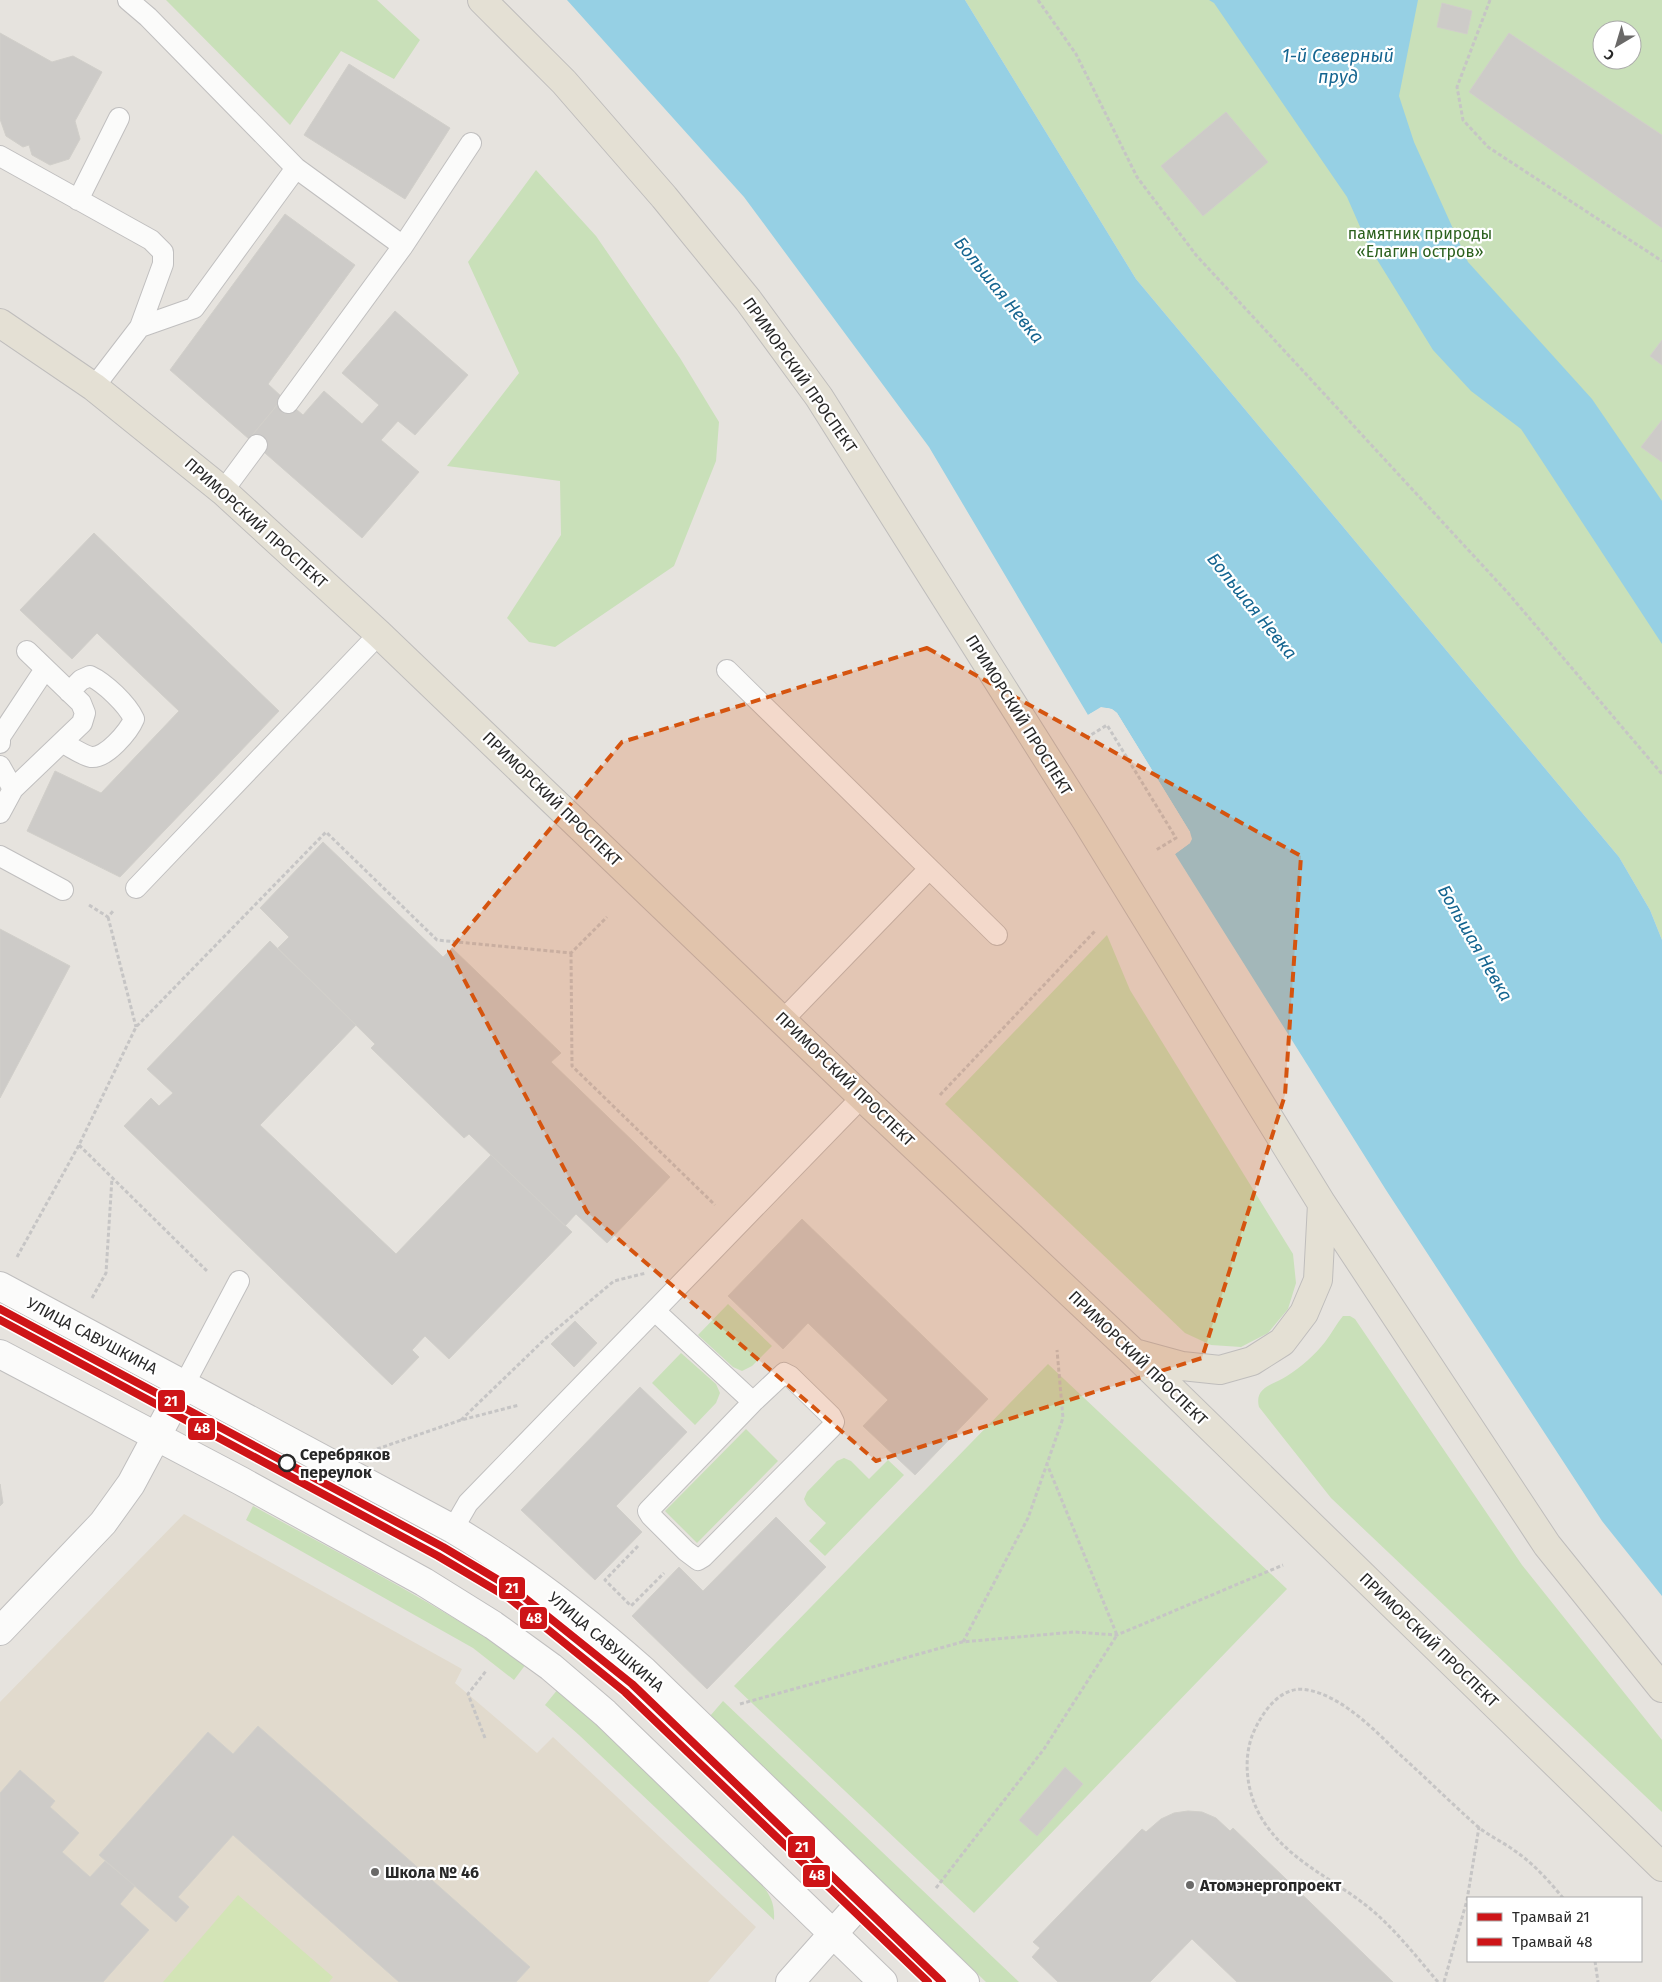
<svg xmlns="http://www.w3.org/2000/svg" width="1662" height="1982" viewBox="0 0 1662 1982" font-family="'Fira Sans',sans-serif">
<rect width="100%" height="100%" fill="#e6e3de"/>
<path fill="#e1dacd" d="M184,1514L462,1669L455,1683L537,1753L553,1737L756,1927L708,1982H0V1702Z"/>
<path fill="#c9e0b9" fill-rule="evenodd" d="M166,0H377L420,40L394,79L341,51L290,125Z
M965,0H1662V940L1650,910L1619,857L1136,279ZM1602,30H1632V60H1602Z
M536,170L596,236L680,358L719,422L716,461L674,566L555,647L529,642L507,618L561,535L560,481L447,466L519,373L468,262Z
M1107,935L1130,990L1293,1254L1296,1283L1288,1309L1268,1333L1241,1347L1211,1345L1185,1333L945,1104Z
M728,1304L772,1346L752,1366L742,1371L733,1367L698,1335Z
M1343,1316H1350L1355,1319L1522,1565L1662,1740V1812L1331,1498L1259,1407C1254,1387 1273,1385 1287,1376C1301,1367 1315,1355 1325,1342C1332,1333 1336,1324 1343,1316Z
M681,1353L716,1384L720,1393L716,1403L695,1425L652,1383Z
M1048,1364L1287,1589L974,1913L734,1686Z
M746,1429L778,1461L697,1543L665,1511Z
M844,1458L851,1461L869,1479L888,1460L904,1475L825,1556L809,1541L826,1523L807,1505L804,1499L807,1492L837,1461Z
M253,1506C346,1557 439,1605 526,1664L514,1680L473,1648L246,1520Z
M558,1689L593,1720L759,1881C770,1894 775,1903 774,1920L579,1735L545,1705Z
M723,1701L1019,1982H986L710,1716Z"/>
<path fill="#d3e4b6" d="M238,1895L333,1977L329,1982H163Z"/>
<path fill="#96d0e4" d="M567,0H965L1136,279L1619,857L1650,910L1662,940V1596L1602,1521L1386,1190L1175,854L1190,843V832L1117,713C1107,704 1099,709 1088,715L929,447L744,197Z
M1209,0H1418L1399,96L1414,142L1468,262L1592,399L1662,501V644L1521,429L1471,391L1433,350L1368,245L1347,197L1214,3Z"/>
<path fill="#e6e3de" d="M1101,707L1112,709L1117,713L1190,832L1192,839L1190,843L1175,854L1173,851L1188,842V833L1115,715L1107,709L1090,717L1088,715Z"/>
<path fill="#cdcbc8" stroke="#d1cfca" d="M1442,3L1472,11L1467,34L1437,27Z
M0,33L52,62L73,56L102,72L75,121L80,139L69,159L50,165L32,155L29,145L23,147L6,136L0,119Z
M1509,33L1662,135V228L1469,92Z
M349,64L450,128L405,199L304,135Z
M1226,112L1268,162L1203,216L1161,166Z
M285,214L355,265L268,384L283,398L249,439L170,370Z
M395,311L468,375L415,435L398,421L381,440L419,472L362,538L249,439L283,398L303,415L324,391L362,424L379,405L342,373Z
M1662,340V365L1650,356Z
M1662,420V462L1641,447Z
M94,533L279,711L120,877L27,831L55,771L101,793L179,711L97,633L72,659L20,610Z
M323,842L443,957L452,948L561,1053L551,1062L670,1177L607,1243L576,1214L565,1226L469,1134L464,1138L371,1048L375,1044L278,948L289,937L260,908Z
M0,929L70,966L0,1098Z
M270,941L356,1025L260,1125L396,1254L491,1155L572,1232L449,1359L425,1336L412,1350L419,1357L392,1385L124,1126L151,1098L159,1106L173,1093L147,1069Z
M802,1219L988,1399L915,1475L863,1426L888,1400L808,1323L783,1349L728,1296Z
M575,1321L597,1343L574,1367L551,1344Z
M640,1387L687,1432L616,1506L642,1532L595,1580L521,1510Z
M0,1484L3,1503L0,1506Z
M776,1517L826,1567L707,1689L632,1616L679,1567L703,1591Z
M258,1726L530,1967L516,1982H399L233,1835L178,1897L189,1907L176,1922L99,1855L208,1732L233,1754Z
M1065,1767L1083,1784L1037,1836L1019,1820Z
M20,1770L55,1801L50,1807L79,1833L62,1852L90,1877L105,1861L135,1886L120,1904L149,1930L103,1982H0V1793Z
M1188,1811L1202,1812L1216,1818L1230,1831L1233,1828L1393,1982H1237L1192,1939L1150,1982H1058L1032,1957L1040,1948L1033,1942L1142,1829L1146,1832L1161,1819L1174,1813Z"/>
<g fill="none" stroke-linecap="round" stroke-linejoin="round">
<g stroke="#c0bfbf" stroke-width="22">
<path id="lane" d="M128,0L148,17L296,168
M0,156L151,240L163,252V264L140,327L94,387
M78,200L119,118
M403,246L471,143
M140,327L194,308L296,168L403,246L288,403
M223,491L257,445
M727,670L997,935
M0,743V737L45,669
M63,743C71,747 82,755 91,757C106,759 129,731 134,719C127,704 105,683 90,676L81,680L69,692
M0,766L13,789
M0,813L13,789L82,723L85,713L81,703L27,651
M0,856L63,890
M136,888L379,634
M783,1020L929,869
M655,1311L753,1402
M784,1373L790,1376L831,1416L834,1422L831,1428L703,1557L698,1560L686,1551L651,1516L648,1511L753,1402Z
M184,1385L239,1281
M453,1529L468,1503L862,1097"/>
</g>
<g stroke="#c0bfbf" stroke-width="30">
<path id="street" d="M0,1631L103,1523L131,1484L184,1385"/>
</g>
<g stroke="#c0bfbf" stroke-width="30">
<path id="secondary" d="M0,1286L453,1529C522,1570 584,1618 644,1671L965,1982
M0,1354L241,1481L424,1582L493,1625L551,1667L605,1713L883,1982
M790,1982L871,1891"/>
</g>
<g stroke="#bfbdbc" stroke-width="30">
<path id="primary" d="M482,0L564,82L664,197L748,300L819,397L1087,822L1322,1204L1547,1545L1662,1688
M0,323L94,387L223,491L379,634L862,1097L1135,1354L1662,1867
M1138,1354L1182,1366L1220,1370L1252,1361L1282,1342L1304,1313L1318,1280L1322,1204"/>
</g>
<path stroke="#c6c5c5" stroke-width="3" stroke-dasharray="4 2.5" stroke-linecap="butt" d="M1038,0L1076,54L1137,177L1196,255L1508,593L1662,774
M1490,0L1457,87L1463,120L1488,147L1662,261
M1086,738L1107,725L1176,838L1156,850
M89,905L108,917L114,910
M108,917L136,1027
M571,953L572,1066L715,1205
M940,1095L1095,931
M79,1145L208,1272
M17,1257L79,1145L136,1027L326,832L437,940L571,953L607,917
M92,1298L106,1273L112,1178
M461,1420L546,1338L614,1281L646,1273
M377,1449L461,1420L519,1405
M638,1546L605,1580L631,1606L664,1573
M963,1642L1028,1518L1063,1418L1057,1350
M740,1704L962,1642L1074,1632L1117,1635L1283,1565
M485,1738L468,1694L486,1671
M936,1888L1044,1749L1117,1635L1047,1464
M1595,1961L1598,1982
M1438,1982C1414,1954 1392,1925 1363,1903C1329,1877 1288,1859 1264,1822C1248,1798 1242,1764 1252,1736C1261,1713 1281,1684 1308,1690C1341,1696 1374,1729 1397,1752C1424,1776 1450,1802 1477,1826C1489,1836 1503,1842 1515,1851C1534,1864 1549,1881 1563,1898
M1444,1982L1467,1900L1479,1827"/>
<use href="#lane" stroke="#fbfbfa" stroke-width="20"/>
<use href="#street" stroke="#fbfbfa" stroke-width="28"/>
<use href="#secondary" stroke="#fbfbfa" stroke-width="28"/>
<use href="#primary" stroke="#e4e0d4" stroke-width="28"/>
<g stroke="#fff" stroke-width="11">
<path id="tram-1" d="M0,1309L443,1547L515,1590L632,1684L942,1982"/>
</g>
<g stroke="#fff" stroke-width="11">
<path id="tram-2" d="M0,1320L438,1556L509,1598L625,1692L928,1982"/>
</g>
<use href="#tram-1" stroke="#ce1417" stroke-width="8"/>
<use href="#tram-2" stroke="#ce1417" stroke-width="8"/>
</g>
<path fill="#d5540f" fill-opacity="0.2" stroke="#d5540f" stroke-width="4" stroke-dasharray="10 6" stroke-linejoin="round" d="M927,648L1301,856L1285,1095L1202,1358L876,1461L587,1212L449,951L622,742Z"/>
<circle fill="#fff" stroke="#282828" stroke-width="2.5" cx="287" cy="1463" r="8"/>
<g fill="#6a6968" stroke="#fff" stroke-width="2">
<circle cx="375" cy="1872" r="5"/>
<circle cx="1190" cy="1885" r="5"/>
</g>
<g text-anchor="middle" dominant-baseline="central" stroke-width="4.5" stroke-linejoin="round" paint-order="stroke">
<g font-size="16" fill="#2b601d" stroke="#fff">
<text x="1420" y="233">памятник природы<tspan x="1420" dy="18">«Елагин остров»</tspan></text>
</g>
<g font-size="16" fill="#282828" stroke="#fff">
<text transform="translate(800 375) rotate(55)">ПРИМОРСКИЙ ПРОСПЕКТ</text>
<text transform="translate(256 523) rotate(42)">ПРИМОРСКИЙ ПРОСПЕКТ</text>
<text transform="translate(1019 715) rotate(58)">ПРИМОРСКИЙ ПРОСПЕКТ</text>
<text transform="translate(552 799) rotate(44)">ПРИМОРСКИЙ ПРОСПЕКТ</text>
<text transform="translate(845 1079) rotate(44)">ПРИМОРСКИЙ ПРОСПЕКТ</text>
<text transform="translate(92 1336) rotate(28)">УЛИЦА САВУШКИНА</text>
<text transform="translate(1138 1358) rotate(44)">ПРИМОРСКИЙ ПРОСПЕКТ</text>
<text transform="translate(1429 1640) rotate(44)">ПРИМОРСКИЙ ПРОСПЕКТ</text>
<text transform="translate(606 1642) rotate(40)">УЛИЦА САВУШКИНА</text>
</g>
<g font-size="16" font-weight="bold" fill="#282828" stroke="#fff" text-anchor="start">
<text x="300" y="1454">Серебряков<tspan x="300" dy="18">переулок</tspan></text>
</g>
<g font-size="16" font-weight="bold" fill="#282828" stroke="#fff" text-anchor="start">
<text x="385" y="1872">Школа № 46</text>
<text x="1200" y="1885">Атомэнергопроект</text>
</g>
<g font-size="18" font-style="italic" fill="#156590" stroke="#fff">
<text x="1338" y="56">1-й Северный<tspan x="1338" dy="21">пруд</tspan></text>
<text transform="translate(999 290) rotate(51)">Большая Невка</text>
<text transform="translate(1252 606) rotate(51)">Большая Невка</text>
<text transform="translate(1475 943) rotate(60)">Большая Невка</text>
</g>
</g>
<g stroke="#fff" stroke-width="2">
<rect x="157" y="1389" width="29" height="24" rx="5" fill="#ce1417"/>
<rect x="187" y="1417" width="29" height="24" rx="5" fill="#ce1417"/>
<rect x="498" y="1576" width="28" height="24" rx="5" fill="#ce1417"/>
<rect x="519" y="1606" width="29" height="24" rx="5" fill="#ce1417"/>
<rect x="787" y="1835" width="29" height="24" rx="5" fill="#ce1417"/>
<rect x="802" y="1864" width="29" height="24" rx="5" fill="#ce1417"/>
</g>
<g font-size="14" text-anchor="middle" font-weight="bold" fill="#fff">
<text x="171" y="1406">21</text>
<text x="202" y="1433">48</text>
<text x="512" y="1593">21</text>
<text x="534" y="1623">48</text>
<text x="802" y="1852">21</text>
<text x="817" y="1880">48</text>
</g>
<rect x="1467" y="1897" width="175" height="65" fill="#ffffff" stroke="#a9a9a9"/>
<rect x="1477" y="1913" width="25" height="8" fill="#ce1417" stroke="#a9a9a9"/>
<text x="1512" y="1922" font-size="15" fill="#282828">Трамвай 21</text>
<rect x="1477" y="1938" width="25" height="8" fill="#ce1417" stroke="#a9a9a9"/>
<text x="1512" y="1947" font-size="15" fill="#282828">Трамвай 48</text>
<g transform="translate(1617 45) rotate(218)"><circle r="24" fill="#ffffff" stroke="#a9a9a9"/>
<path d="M0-4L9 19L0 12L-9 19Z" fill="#6a6968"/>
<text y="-8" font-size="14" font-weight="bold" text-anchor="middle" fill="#282828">С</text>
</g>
</svg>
